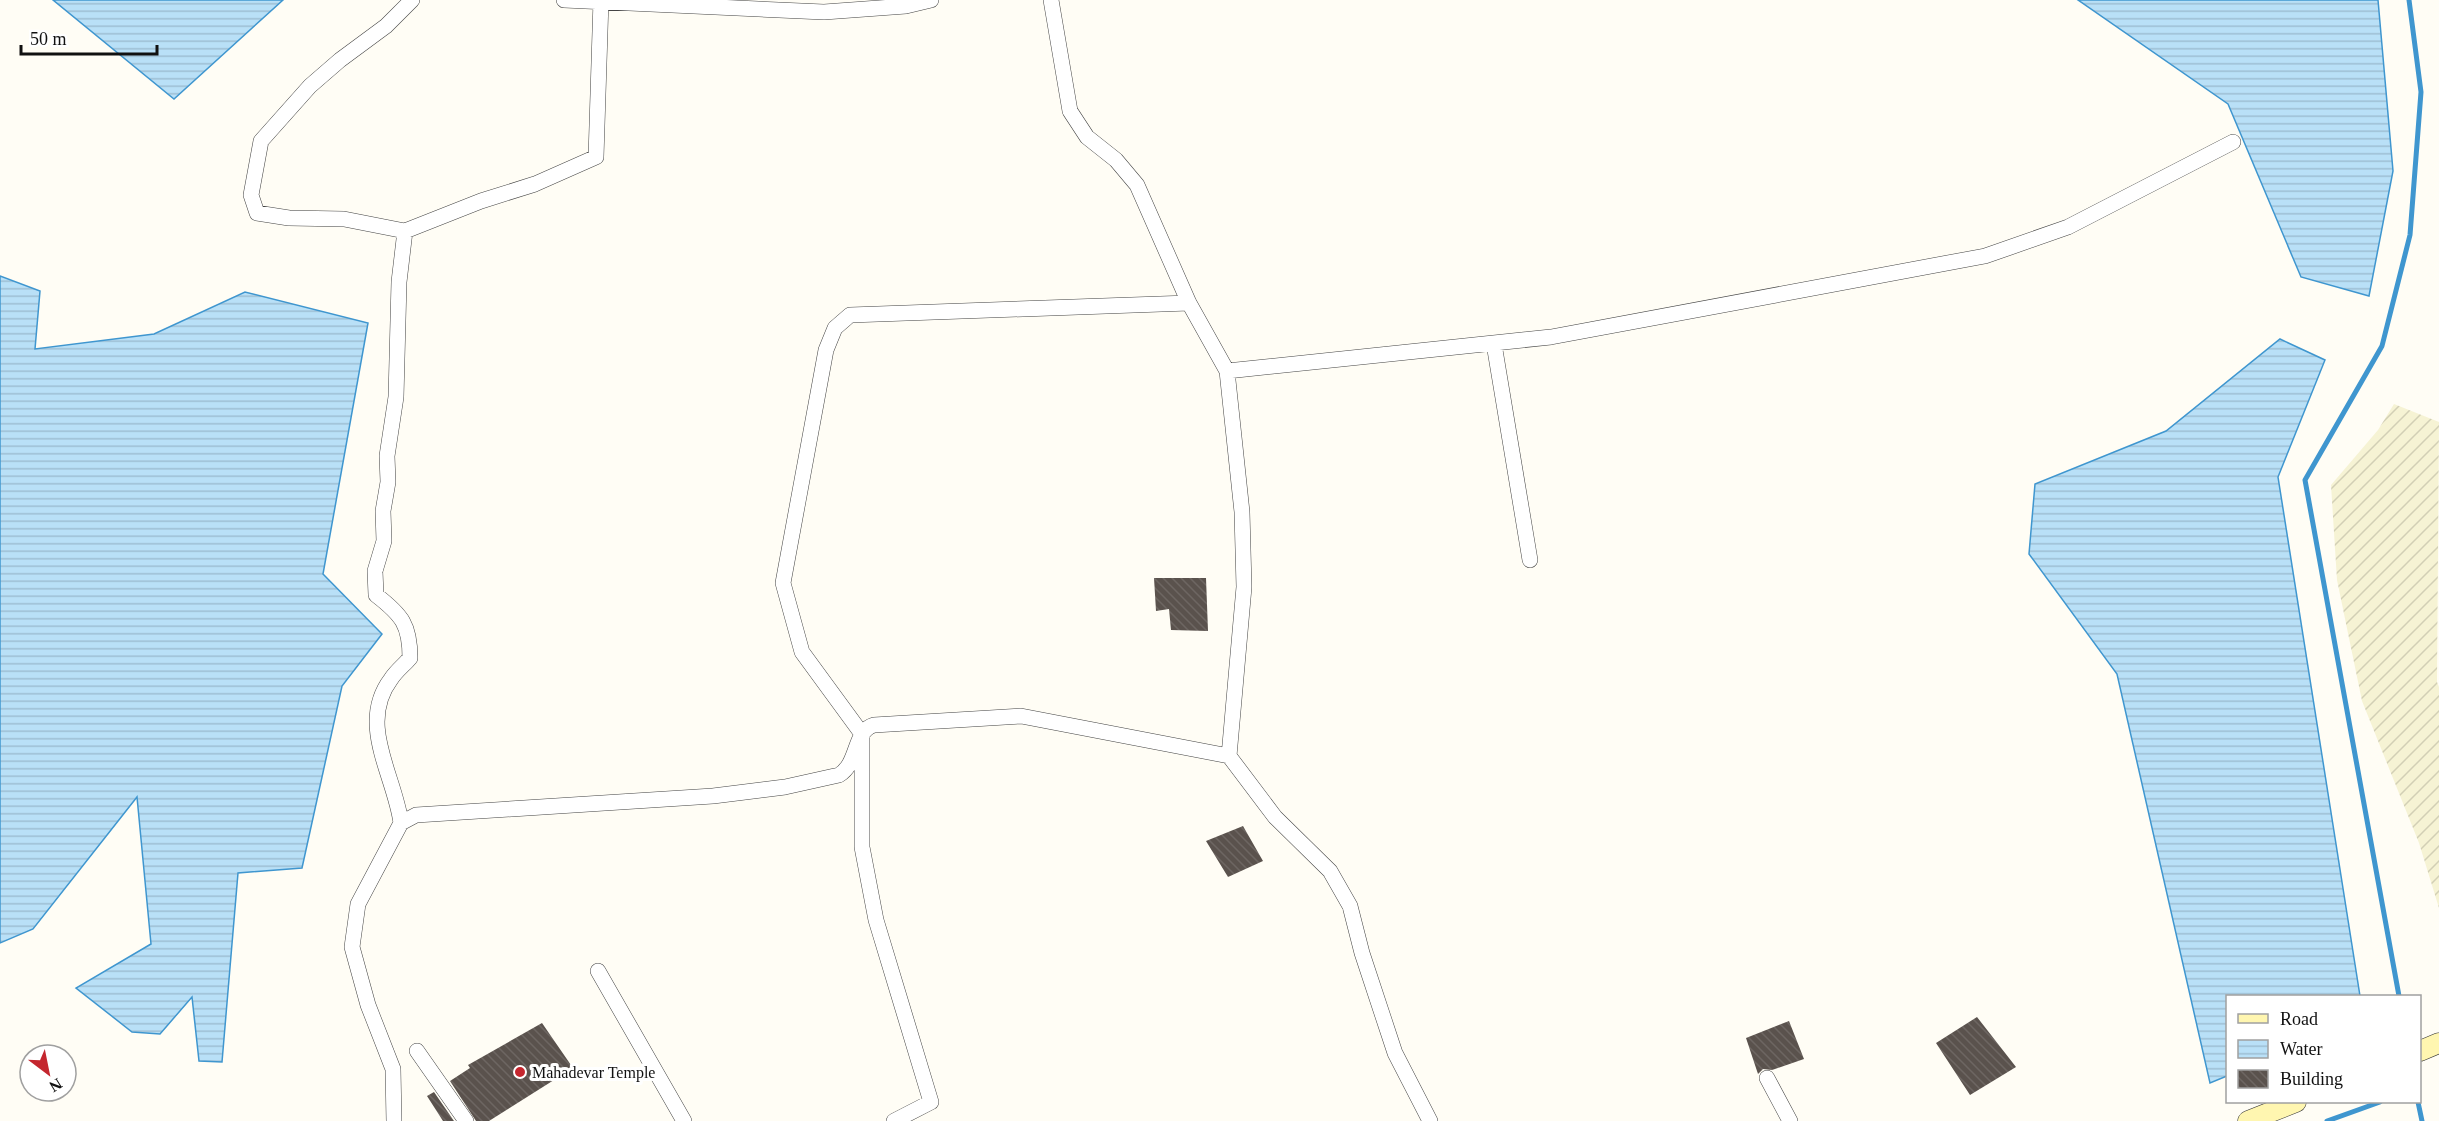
<svg xmlns="http://www.w3.org/2000/svg" width="2439" height="1121" viewBox="0 0 2439 1121" font-family="Georgia,serif">
<defs>
<pattern id="farmland-furrows" width="10" height="10" patternUnits="userSpaceOnUse" patternTransform="scale(1.5)"><rect width="10" height="10" fill="#f6f3d4"/><path d="M-1 1l2-2M0 10L10 0M9 11l2-2" fill="none" stroke="#d2cfb5"/></pattern>
<pattern id="water-rules" width="6" height="5" patternUnits="userSpaceOnUse" patternTransform="scale(1.5)"><rect width="6" height="5" fill="#b9e0f7"/><path d="M0 2.5h6" fill="none" stroke="#9ebfd3"/></pattern>
<pattern id="building-back-hatch" width="6" height="6" patternUnits="userSpaceOnUse" patternTransform="scale(1.5)"><rect width="6" height="6" fill="#5a524d"/><path d="M-1 5l2 2M0 0l6 6M5-1l2 2" fill="none" stroke="#6d6662"/></pattern>
</defs>
<rect width="100%" height="100%" fill="#fffdf5"/>
<path fill="url(#farmland-furrows)" d="M2394,404L2439,422L2437,682L2439,687V908L2419,843L2362,701L2337,580L2331,485L2378,430Z"/>
<path fill="url(#water-rules)" stroke="#3f96cf" stroke-width="1.5" d="M53,0H283L174,99Z
M2078,0H2378L2393,171L2369,296L2301,277L2228,104Z
M0,276L40,291L35,349L154,334L245,292L368,323L323,574L382,634L342,686L302,868L238,873L222,1062L199,1061L192,997L160,1034L132,1032L76,988L151,944L137,797L33,929L0,943Z
M2280,339L2325,360L2278,477L2360,996H2228L2227,1076L2210,1083L2117,674L2029,554L2035,484L2166,431Z"/>
<g fill="none" stroke-linecap="round" stroke-linejoin="round">
<path stroke="#3f96cf" stroke-width="5" d="M2399,996L2305,480L2382,346L2410,235L2421,92L2409,0
M2418,1102L2422,1121
M2327,1121L2380,1102"/>
</g>
<path fill="url(#building-back-hatch)" d="M1154,578H1206L1208,631L1171,630L1169,609L1156,611Z
M1243,826L1263,861L1228,877L1206,841Z
M1977,1017L2016,1067L1970,1095L1936,1043Z
M1789,1021L1804,1059L1772,1070L1763,1069L1758,1074L1746,1038Z
M542,1023L573,1068L489,1121H476L450,1081L470,1068L468,1065Z
M434,1092L454,1121H443L427,1096Z"/>
<g fill="none" stroke-linecap="round" stroke-linejoin="round">
<g stroke="#444" stroke-width="16">
<path id="street" d="M412,0L386,26L340,60L310,86L261,141L251,195L257,213L289,218L344,219L405,231L481,201L535,184L596,157L601,0
M564,0L824,12L906,6L931,0
M1051,0L1070,111L1087,137L1116,160L1137,185L1189,303L1227,371L1242,512L1244,587L1229,756
M1494,344L1530,560
M1227,371L1551,337L1985,256L2068,227L2233,142
M401,823C395,776 357,724 391,679C396,671 404,665 410,658C410,625 402,615 376,595L375,571L384,541L383,511L388,482L387,456L396,397L399,282L405,231
M598,971L684,1121
M417,1051L466,1121
M1767,1078L1790,1121
M394,1121L393,1069L368,1005L352,947L358,904L401,823L416,815L713,796L785,787L839,775C859,763 853,731 874,725L1021,716L1229,756L1275,817L1330,871L1350,906L1362,953L1395,1053L1430,1121
M894,1121L931,1102L876,920L862,847V734L802,652L783,583L826,350L835,328L850,315L1189,303"/>
</g>
<g stroke="#333" stroke-width="21">
<path id="secondary" d="M2420,1051L2439,1043
M2248,1121L2296,1102"/>
</g>
<use href="#street" stroke="#fff" stroke-width="15"/>
<use href="#secondary" stroke="#fff6b0" stroke-width="20"/>
</g>
<circle fill="#c4262e" stroke="#fff" stroke-width="2" cx="520" cy="1072" r="6"/>
<g text-anchor="middle" dominant-baseline="central" stroke-width="6" stroke-linejoin="round" paint-order="stroke">
<g font-size="16" fill="#111" stroke="#fff" text-anchor="start">
<text x="532" y="1072">Mahadevar Temple</text>
</g>
</g>
<rect x="2226" y="995" width="195" height="108" fill="#ffffff" stroke="#a0a0a0" stroke-width="1.5"/>
<rect x="2238" y="1014" width="30" height="9" fill="#fff6b0" stroke="#a0a0a0" stroke-width="1.5"/>
<text x="2280" y="1025" font-size="18" fill="#111111">Road</text>
<rect x="2238" y="1040" width="30" height="18" fill="url(#water-rules)" stroke="#a0a0a0" stroke-width="1.5"/>
<text x="2280" y="1055" font-size="18" fill="#111111">Water</text>
<rect x="2238" y="1070" width="30" height="18" fill="url(#building-back-hatch)" stroke="#a0a0a0" stroke-width="1.5"/>
<text x="2280" y="1085" font-size="18" fill="#111111">Building</text>
<g transform="translate(48 1073) rotate(148)"><circle r="28" fill="#ffffff" stroke="#a0a0a0" stroke-width="1.5"/>
<path d="M0-4.5L10 22L0 15L-10 22Z" fill="#c4262e"/>
<text y="-9" font-size="16" font-weight="bold" text-anchor="middle" fill="#111111">N</text>
</g>
<path d="M21 45v9h136v-9" fill="none" stroke="#111111" stroke-width="3"/>
<text x="30" y="45" font-size="18" fill="#111111" stroke="#ffffff" stroke-width="4.5" paint-order="stroke">50 m</text>
</svg>
